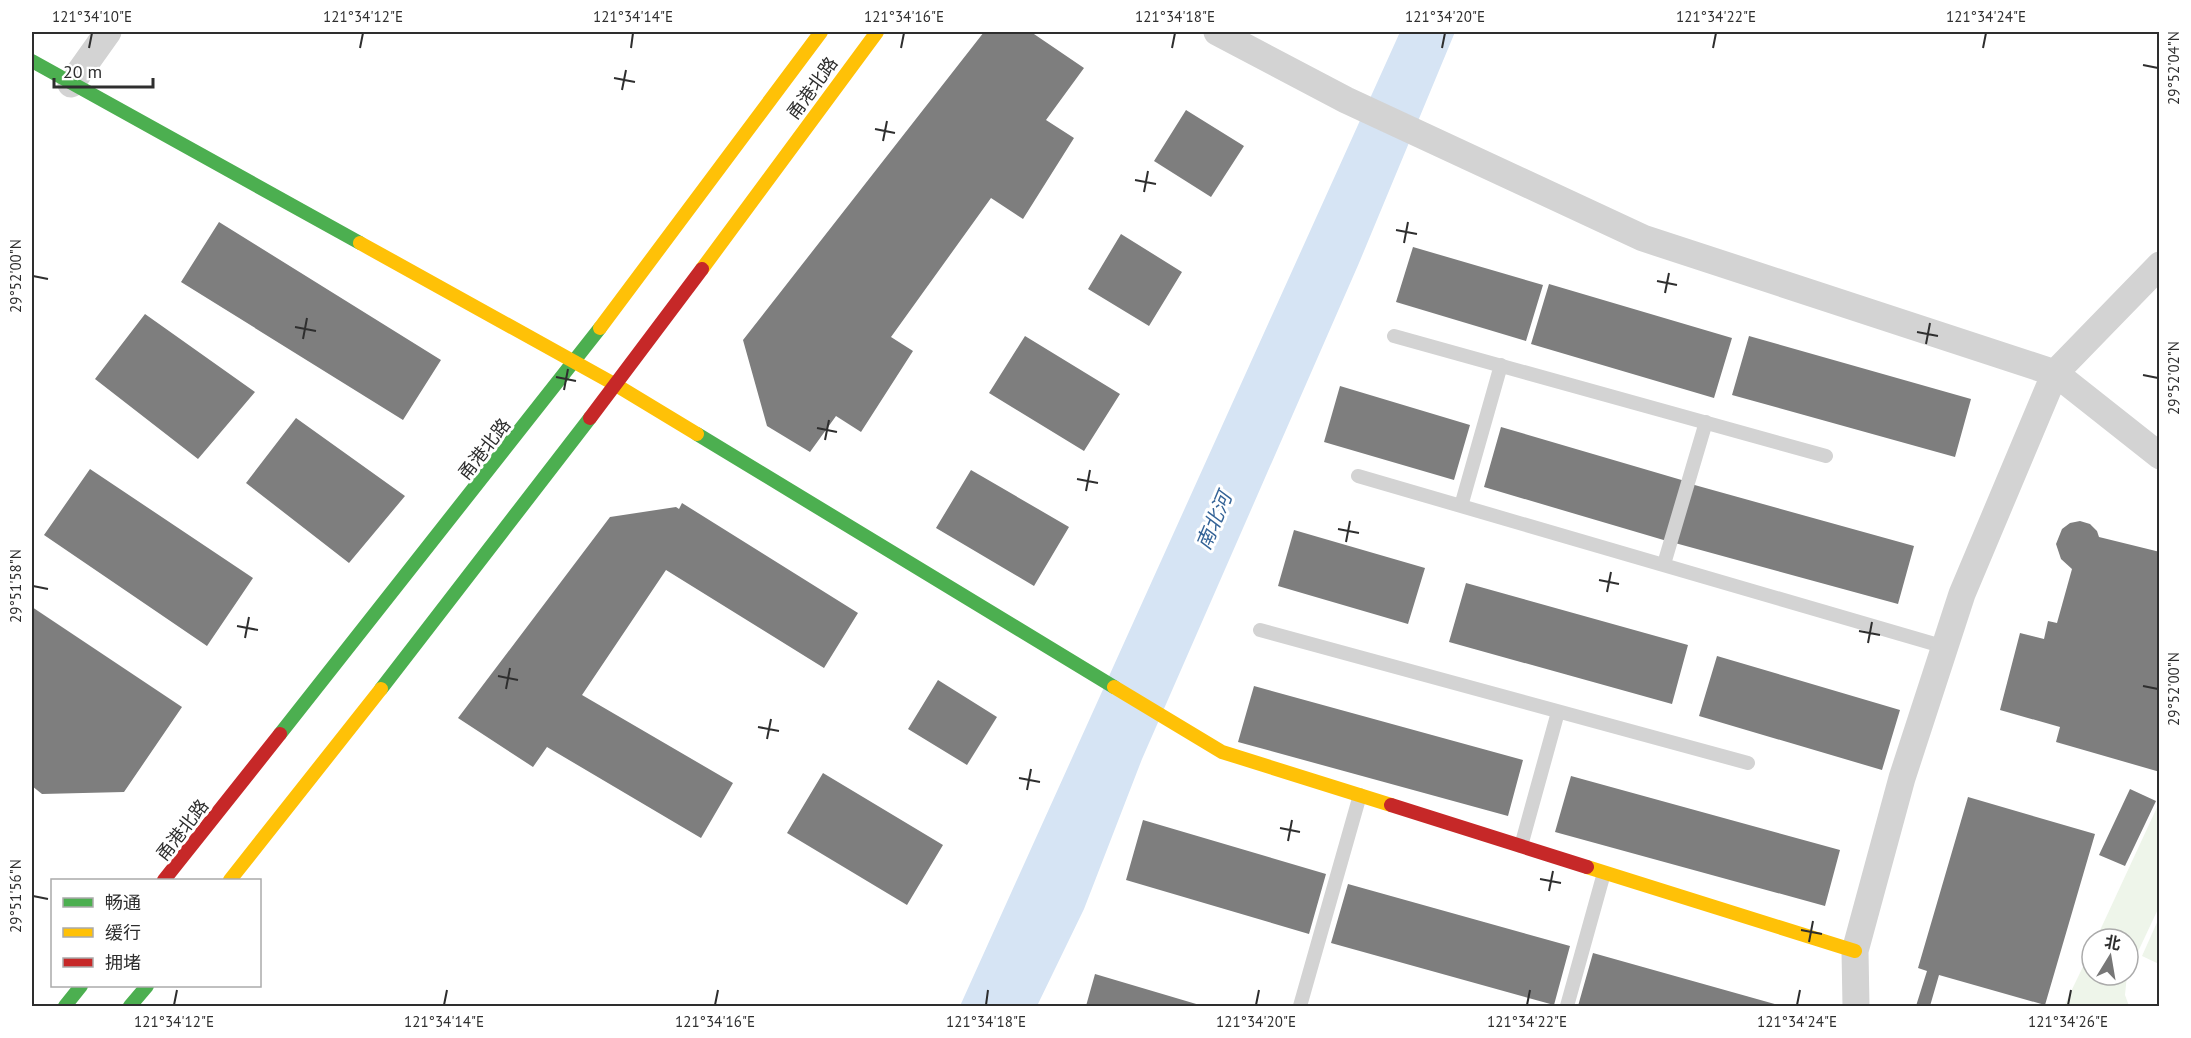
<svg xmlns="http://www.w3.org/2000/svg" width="2191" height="1038" viewBox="0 0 2191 1038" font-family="'PT Sans','Noto Sans SC',sans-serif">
<rect width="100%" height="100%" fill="#fff"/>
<path fill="#eef5ea" d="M2159,803V907L2128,973V939H2096Z
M2159,918V964L2142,956Z
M2092,948V975H2127L2125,995L2129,1006H2064Z"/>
<path fill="#d6e4f4" d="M1400,32H1455L1359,263L1142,759L1084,909L1037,1006H960Z"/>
<path fill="#7e7e7e" d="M984,32H1031L1084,68L1046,120L1074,138L1023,219L991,198L891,337L913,351L861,432L836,416L810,452L767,426L743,340Z
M1186,110L1244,146L1211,197L1154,161Z
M219,222L441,360L403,420L181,282Z
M1121,234L1182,272L1149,326L1088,289Z
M1413,247L1543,285L1526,341L1396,302Z
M1549,284L1732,338L1714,398L1531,344Z
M145,314L255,392L198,459L95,379Z
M1025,336L1120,394L1084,451L989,393Z
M1749,336L1971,399L1955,457L1732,395Z
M1340,386L1470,425L1454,480L1324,442Z
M296,418L405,496L349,563L246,483Z
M1501,427L1685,481L1667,541L1484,487Z
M90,469L253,578L207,646L44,535Z
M971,470L1069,527L1034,586L936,528Z
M1691,484L1914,546L1898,604L1675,543Z
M682,503L858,613L824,668L666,570L582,695L733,783L701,838L547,747L533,767L458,718L610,517L676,507L679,509Z
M2080,521L2090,524L2097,531L2099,537L2160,552V772L2056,742L2060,727L2000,710L2020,633L2044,639L2048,621L2057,623L2072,569L2061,559L2056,544L2062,529L2070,523Z
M1294,530L1425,568L1408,624L1278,586Z
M1466,583L1688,645L1672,704L1449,642Z
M32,607L182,707L124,792L42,794L32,786Z
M1717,656L1900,710L1882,770L1699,716Z
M938,680L997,717L967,765L908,729Z
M1254,686L1523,760L1508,816L1238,742Z
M823,773L943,845L907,905L787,833Z
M1571,776L1840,850L1825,906L1555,832Z
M2130,789L2156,801L2125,866L2099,855Z
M1968,797L2095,834L2045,1005L1939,975L1930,1006H1916L1927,971L1918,968Z
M1143,820L1326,874L1309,934L1126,880Z
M1348,884L1570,946L1554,1005L1331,943Z
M1593,953L1782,1006H1578Z
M1095,974L1203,1006H1086Z"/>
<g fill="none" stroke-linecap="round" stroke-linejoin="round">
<path stroke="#d3d3d3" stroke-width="14" d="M1394,336L1826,456
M1358,476L1945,647
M1461,506L1501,365
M1664,564L1706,422
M1260,630L1748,763
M1521,846L1558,712
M1300,1006L1360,795
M1567,1006L1604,873"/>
<path stroke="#d3d3d3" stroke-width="27" d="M1217,32L1346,100L1643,238L2055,373L2160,456
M71,84L108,32
M1856,1006L1855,951L1902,778L1962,594L2055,373L2160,265"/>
<path stroke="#4caf50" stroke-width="14" d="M32,61L360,243
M697,434L1114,687
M381,689L590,418
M280,734L600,328
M65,1006L81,986
M130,1006L147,986"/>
<path stroke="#ffc107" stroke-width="14" d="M360,243L616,385L697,434
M702,269L877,32
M600,328L821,32
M1114,687L1222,752L1391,805
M1587,867L1855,951
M230,880L381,689"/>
<path stroke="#c62828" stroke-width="14" d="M590,418L702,269
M1391,805L1587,867
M164,880L280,734"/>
</g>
<path fill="none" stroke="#2e2e2e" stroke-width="2" d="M89,48L92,33M360,48L363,33M631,48L633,33M901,48L904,33M1172,48L1175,33M1442,48L1445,33M1713,48L1716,33M1983,48L1986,33M2143,65L2158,68M614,78L635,82M622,90L626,70M875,129L895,133M883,141L887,121M1135,180L1156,184M1144,192L1148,171M1396,230L1417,234M1404,243L1408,222M33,276L48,279M1657,281L1677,285M1665,293L1669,273M295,327L316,331M1917,332L1938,336M303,339L307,318M1926,344L1930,323M2143,375L2158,378M556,377L576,381M564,390L568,369M817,428L837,432M825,440L829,420M1077,479L1098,483M1086,491L1090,470M1338,529L1359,533M1346,542L1350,521M1599,580L1619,584M33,586L48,589M1607,592L1611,572M237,626L258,630M1859,631L1880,635M245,638L249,617M1868,643L1872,622M498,676L518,680M2143,686L2158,689M506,689L510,668M758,727L779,731M767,739L771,719M1019,778L1040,782M1027,790L1031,769M1280,828L1300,832M1288,841L1292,820M1540,879L1561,883M1549,891L1553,871M33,896L48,899M1801,930L1822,934M1809,942L1813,921M174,1005L177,990M444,1005L447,990M715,1005L718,990M986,1005L988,990M1256,1005L1259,990M1527,1005L1530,990M1797,1005L1800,990M2068,1005L2071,990"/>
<g text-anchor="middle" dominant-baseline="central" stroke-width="6" stroke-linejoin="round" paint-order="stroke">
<g font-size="18" fill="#2e2e2e" stroke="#fff">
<text transform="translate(812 88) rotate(-54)">甬港北路</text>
<text transform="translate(484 449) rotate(-52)">甬港北路</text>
<text transform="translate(182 830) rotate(-52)">甬港北路</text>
</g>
<g font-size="20" font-style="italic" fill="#346397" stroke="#fff">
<text transform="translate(1214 521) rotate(-67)">南北河</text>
</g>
</g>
<rect width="2191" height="1038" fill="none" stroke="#ffffff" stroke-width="66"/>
<rect x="51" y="879" width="210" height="108" fill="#ffffff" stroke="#ababab" stroke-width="1.5"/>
<rect x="63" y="898" width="30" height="9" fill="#4caf50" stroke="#ababab" stroke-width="1.5"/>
<text x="105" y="909" font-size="18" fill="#2e2e2e">畅通</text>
<rect x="63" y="928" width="30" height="9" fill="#ffc107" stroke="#ababab" stroke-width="1.5"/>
<text x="105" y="939" font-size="18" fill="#2e2e2e">缓行</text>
<rect x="63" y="958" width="30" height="9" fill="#c62828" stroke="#ababab" stroke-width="1.5"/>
<text x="105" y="969" font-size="18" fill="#2e2e2e">拥堵</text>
<g transform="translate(2110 957) rotate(11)"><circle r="28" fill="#ffffff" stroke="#ababab" stroke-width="1.5"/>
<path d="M0-4.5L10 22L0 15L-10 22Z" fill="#777777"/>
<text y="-9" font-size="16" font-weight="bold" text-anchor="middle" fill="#2e2e2e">北</text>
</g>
<path d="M54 78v9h99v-9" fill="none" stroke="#2e2e2e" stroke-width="3"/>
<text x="63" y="78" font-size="18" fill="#2e2e2e" stroke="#ffffff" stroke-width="4.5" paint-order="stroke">20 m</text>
<rect x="33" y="33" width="2125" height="972" fill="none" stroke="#2e2e2e" stroke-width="2"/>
<g font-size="15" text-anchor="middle" fill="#2e2e2e">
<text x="92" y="22">121°34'10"E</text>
<text x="363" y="22">121°34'12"E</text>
<text x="633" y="22">121°34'14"E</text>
<text x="904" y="22">121°34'16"E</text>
<text x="1175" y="22">121°34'18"E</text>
<text x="1445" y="22">121°34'20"E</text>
<text x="1716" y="22">121°34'22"E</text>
<text x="1986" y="22">121°34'24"E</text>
<text transform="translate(2174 68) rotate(-90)" y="5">29°52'04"N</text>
<text transform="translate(16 276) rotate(-90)" y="5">29°52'00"N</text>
<text transform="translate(2174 378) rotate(-90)" y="5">29°52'02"N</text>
<text transform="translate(16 586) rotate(-90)" y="5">29°51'58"N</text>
<text transform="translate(2174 689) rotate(-90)" y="5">29°52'00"N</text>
<text transform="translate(16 896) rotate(-90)" y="5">29°51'56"N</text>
<text x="174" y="1027">121°34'12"E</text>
<text x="444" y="1027">121°34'14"E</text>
<text x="715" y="1027">121°34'16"E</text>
<text x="986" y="1027">121°34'18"E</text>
<text x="1256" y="1027">121°34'20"E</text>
<text x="1527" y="1027">121°34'22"E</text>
<text x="1797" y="1027">121°34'24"E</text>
<text x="2068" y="1027">121°34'26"E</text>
</g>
</svg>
